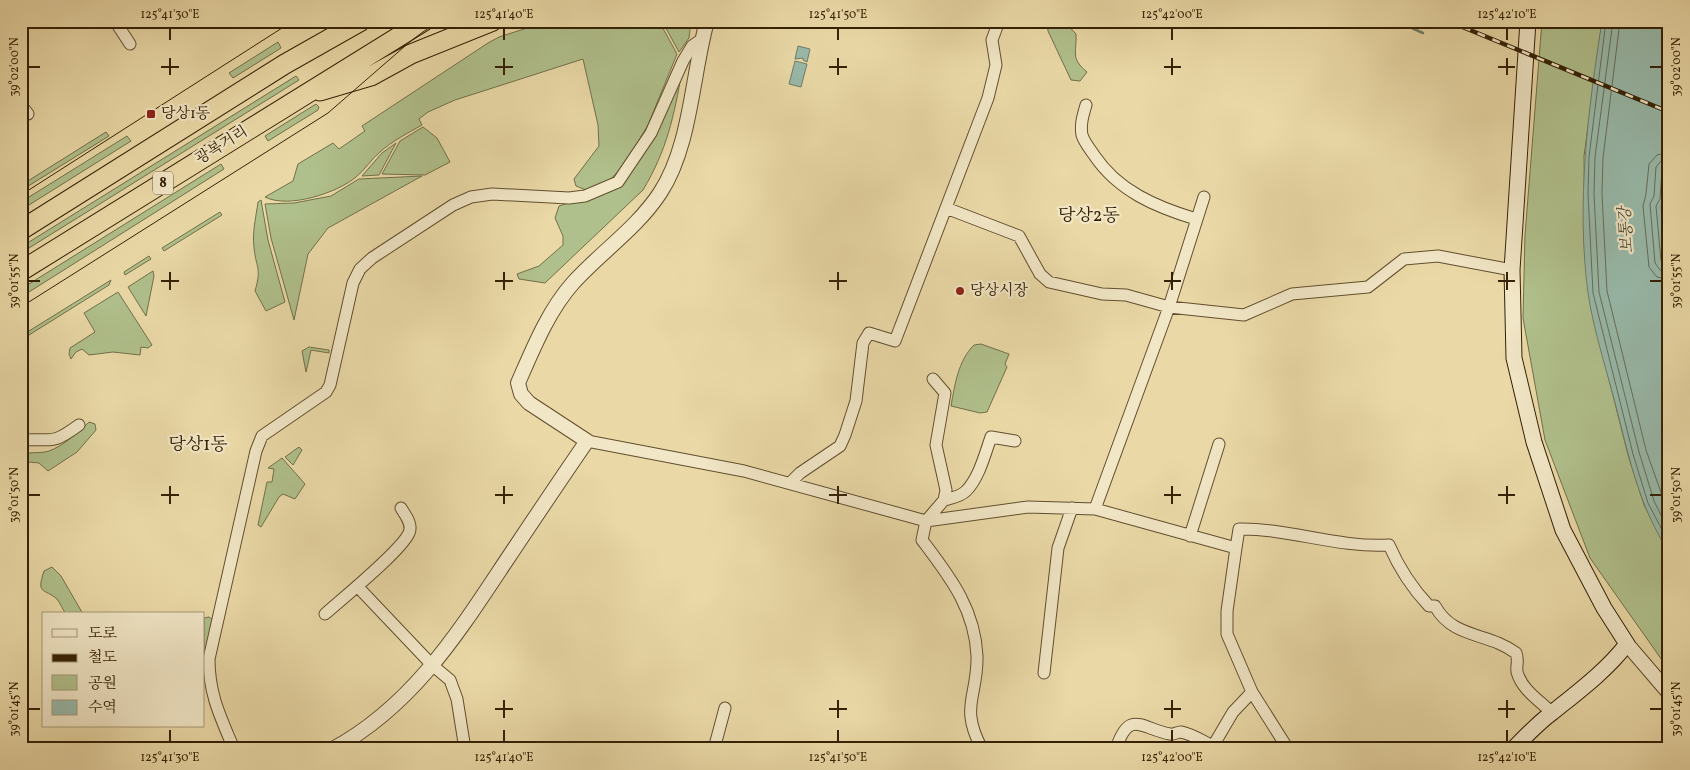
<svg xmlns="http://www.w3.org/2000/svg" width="1690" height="770" viewBox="0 0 1690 770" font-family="Vollkorn,'Noto Serif KR',serif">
<rect width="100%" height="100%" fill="#ead9a7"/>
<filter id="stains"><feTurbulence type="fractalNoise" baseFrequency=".004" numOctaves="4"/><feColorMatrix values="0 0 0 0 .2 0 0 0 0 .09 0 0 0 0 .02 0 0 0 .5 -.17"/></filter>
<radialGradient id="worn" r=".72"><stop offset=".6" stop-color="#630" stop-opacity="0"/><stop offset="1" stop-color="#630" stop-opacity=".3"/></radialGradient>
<path fill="#b0c08c" stroke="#727048" d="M549,21H659L677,54L648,125L624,165L610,180L586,190L576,186L574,179L599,146L598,125L583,59L455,100L428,112L419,119L422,125C408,133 392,141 380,152C371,159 365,170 356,177C337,193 288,209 265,197L293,181L298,164L333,143L339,149L365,131L362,126L488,43L499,37Z
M662,21H691L689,38L679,52Z
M1047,21H1064L1076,34C1077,53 1070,58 1087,72L1080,81L1071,80L1048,31Z
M1542,21H1602L1584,156L1585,253L1597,332L1628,455L1644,505L1669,552V670L1590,558L1545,440L1523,318L1525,235Z
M278,42L281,48L233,78L229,73Z
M682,71C674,116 667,150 643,190L545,283L519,279L517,274L539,266L563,245V236L555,218L559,206L617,187Z
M296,76L299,80L21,253V247Z
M316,104L319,107L318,110L268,141L265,136Z
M423,127L437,138L450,162L425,175L382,174L400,141Z
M106,132L109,136L25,188L23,184Z
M127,136L131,141L21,210V202Z
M396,143L379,175L362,176L382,153Z
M221,164L224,169L21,297V289Z
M422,176L328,228L308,254L294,320L271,238L265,204L294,203L331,196L359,179Z
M261,200L268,240L285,302L266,311L255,291C262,267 256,269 254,247C252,233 256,217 258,202Z
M220,212L222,215L164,251L162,248Z
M149,256L151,259L125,275L124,272Z
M153,271L154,276L146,316L128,287Z
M111,280L109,285L21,340V336Z
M118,292L152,345L148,348L141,347L140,355L113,352L89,355L82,349L76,352L71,359L69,354L70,348L95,332L84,313Z
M981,344L1009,354L1005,364L1007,367L987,412L980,413L951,406C955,384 958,361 974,345Z
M309,347L329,350V353L311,350L306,372L302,351Z
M89,422L95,424L96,430L77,452L48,471L39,463L29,462L27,469L21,472V455C31,451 40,454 49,451C63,446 79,432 89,422Z
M299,447L302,450L293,465L285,457Z
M282,458L305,484L295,499L283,494L279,497L261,527L258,525L267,482H272L274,469L268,468Z
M52,567L61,576L83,614H66C63,610 60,603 57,599C44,588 36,595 44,571Z
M209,617L213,620L208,647L204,654V618Z"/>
<path fill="#98baab" stroke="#707d69" d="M1602,21H1669V143L1665,205H1661L1662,225L1664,226L1669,273V552C1641,510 1630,462 1618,414C1608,374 1594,333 1588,293C1576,202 1588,111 1602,21Z
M798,46L810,49L807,62L803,60V58L795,59Z
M795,61L807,64L801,87L789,84Z"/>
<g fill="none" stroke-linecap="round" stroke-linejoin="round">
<path stroke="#666e58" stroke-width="1" d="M1606,21L1589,157L1588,194L1593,293L1633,454L1648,503L1669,543
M1613,21L1595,157L1594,194L1599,292L1639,452L1654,501L1669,531
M1620,21L1603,158L1602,194L1607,291L1646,450L1669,515
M1669,152L1657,155L1649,164L1646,194L1643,206L1649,267L1657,277L1669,280
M1669,160L1661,161L1656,167L1654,196L1650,204L1655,263L1660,270L1669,273
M1669,166L1662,170L1660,199L1656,206L1661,261L1664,265L1669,266"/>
<path stroke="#707d69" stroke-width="2.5" d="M1396,21L1423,33"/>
<g stroke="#624f2e" stroke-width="13">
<path id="minor" d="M115,21L130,44
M21,26L29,21
M21,105L28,114
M1086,105C1083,115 1080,125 1082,135C1084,142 1090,149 1094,155C1118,191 1156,207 1196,219
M946,208L1019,236L1040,274L1049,282L1102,294L1126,295L1169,307L1244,315L1292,294L1368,287L1404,259L1438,256L1512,270
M21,440C54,438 50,446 79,425
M587,441L744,471L926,521L944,500L946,490L936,445L945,393L933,379
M791,482L800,473L840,446L845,435L856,401L863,343L869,333L895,341L988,98L996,65L992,40L999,21
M944,500C951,498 960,497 966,491C979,478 985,454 991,437L1015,441
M1095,509L1169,307L1204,197
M1190,536L1219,444
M1236,548L1239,529C1288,528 1337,548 1389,545C1399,568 1412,588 1429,606H1435C1453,639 1488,632 1516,653C1519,660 1516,665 1517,672C1522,690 1539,700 1551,712
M357,586L432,665L450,680L457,699L465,749
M325,614C343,598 401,551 409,533C413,524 405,515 401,508
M1044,673L1058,548L1072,508
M234,749C220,716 209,694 209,659L256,451L262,436L326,392L330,385L353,283L360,269L372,258L453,205L471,197L492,194L569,198L585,196L618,182L651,133L683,61L692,46L702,39
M714,749L725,708
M982,749C959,706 978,697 977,656C975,608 949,576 922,540L926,521L1028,507L1095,509L1236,548L1227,611V634L1252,692L1288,749
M1116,749C1129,708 1142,729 1170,734C1173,735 1177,732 1181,732C1192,734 1204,742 1213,746L1233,712L1252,692"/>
</g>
<g stroke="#624f2e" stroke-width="16">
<path id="tertiary" d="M1627,644L1669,693
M333,749C410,707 455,638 502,567C530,525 558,483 587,441L529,403L521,394L518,383C533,349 548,311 573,283C601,252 637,228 660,193C691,146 692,75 707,21"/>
</g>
<g stroke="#342105" stroke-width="17">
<path id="secondary" d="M1513,749C1526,736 1539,722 1553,712C1579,691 1606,671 1627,644L1604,608L1563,530L1534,442L1514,358L1512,270L1528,21"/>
</g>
<g stroke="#342105" stroke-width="21">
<path id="trunk" d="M320,91L371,76L411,54L493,21
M21,230L285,64L361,21
M21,271L424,21"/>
</g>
<use href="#minor" stroke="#f1e6c6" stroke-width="11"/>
<use href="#tertiary" stroke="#f1e6c6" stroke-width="14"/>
<use href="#secondary" stroke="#f1e6c6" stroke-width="15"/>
<use href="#trunk" stroke="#ead9a7" stroke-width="19"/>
<path stroke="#342105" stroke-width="1" d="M21,195L293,21
M21,307L328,113L412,40L438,21"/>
<g stroke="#342105" stroke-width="4.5">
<path id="rail" d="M1448,21L1669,112"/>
</g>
<use href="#rail" stroke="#f1e6c6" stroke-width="2.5" stroke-dasharray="8" stroke-linecap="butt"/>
</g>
<path fill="none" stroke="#342105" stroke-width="2" d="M170,28V40M504,28V40M838,28V40M1172,28V40M1507,28V40M170,58V75M504,58V75M838,58V75M1172,58V75M1507,58V75M28,67H40M161,67H179M495,67H513M829,67H847M1164,67H1181M1498,67H1515M1650,67H1662M170,272V290M504,272V290M838,272V290M1172,272V290M1507,272V290M28,281H40M161,281H179M495,281H513M829,281H847M1164,281H1181M1498,281H1515M1650,281H1662M170,486V504M504,486V504M838,486V504M1172,486V504M1507,486V504M28,495H40M161,495H179M495,495H513M829,495H847M1164,495H1181M1498,495H1515M1650,495H1662M504,700V718M838,700V718M1172,700V718M1507,700V718M28,709H40M495,709H513M829,709H847M1164,709H1181M1498,709H1515M1650,709H1662M170,730V742M504,730V742M838,730V742M1172,730V742M1507,730V742"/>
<g fill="#8f2418" stroke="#f1e6c6" stroke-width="2">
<rect x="146" y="109" width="10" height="10" rx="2.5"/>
<circle cx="960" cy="291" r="5"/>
</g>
<g text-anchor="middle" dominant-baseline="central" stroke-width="4.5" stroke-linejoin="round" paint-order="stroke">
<rect fill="#f1e6c6" stroke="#6d5c3f" stroke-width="1" x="153" y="171.5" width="20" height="23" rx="4"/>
<g font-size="14" font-weight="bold" fill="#342105">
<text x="163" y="183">8</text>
</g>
<g font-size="15" fill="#342105" stroke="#f1e6c6" text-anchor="start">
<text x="161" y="114">당상1동</text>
<text x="970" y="291">당상시장</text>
</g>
<g font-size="15" fill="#342105" stroke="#f1e6c6">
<text transform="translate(222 146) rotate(-32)">광복거리</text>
</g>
<g font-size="16" font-style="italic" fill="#524f37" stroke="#f1e6c6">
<text transform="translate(1627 230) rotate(-94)">보통강</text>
</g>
<g font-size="18" fill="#342105" stroke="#f1e6c6">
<text x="1089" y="216">당상2동</text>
<text x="198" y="445">당상1동</text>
</g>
</g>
<rect width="1690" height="770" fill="none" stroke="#ead9a7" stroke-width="55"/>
<rect x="42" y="612" width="162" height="115" fill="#f1e6c6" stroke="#a59779"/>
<rect x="52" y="629" width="25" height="8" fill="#f1e6c6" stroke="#a59779"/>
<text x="88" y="638" font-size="15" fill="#342105">도로</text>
<rect x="52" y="654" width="25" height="8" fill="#342105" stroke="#a59779"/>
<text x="88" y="662" font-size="15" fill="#342105">철도</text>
<rect x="52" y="675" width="25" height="15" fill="#b0c08c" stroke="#a59779"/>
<text x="88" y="688" font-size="15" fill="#342105">공원</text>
<rect x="52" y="700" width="25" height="15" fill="#98baab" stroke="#a59779"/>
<text x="88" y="712" font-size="15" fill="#342105">수역</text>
<rect x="28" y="28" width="1634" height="714" fill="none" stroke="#342105" stroke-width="2"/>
<g font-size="12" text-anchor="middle" fill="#342105">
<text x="170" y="18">125°41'30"E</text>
<text x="504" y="18">125°41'40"E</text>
<text x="838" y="18">125°41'50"E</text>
<text x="1172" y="18">125°42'00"E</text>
<text x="1507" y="18">125°42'10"E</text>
<text transform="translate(14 67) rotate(-90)" y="4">39°02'00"N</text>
<text transform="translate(1676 67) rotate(-90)" y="4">39°02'00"N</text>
<text transform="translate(14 281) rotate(-90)" y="4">39°01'55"N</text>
<text transform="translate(1676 281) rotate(-90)" y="4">39°01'55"N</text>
<text transform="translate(14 495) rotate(-90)" y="4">39°01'50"N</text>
<text transform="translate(1676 495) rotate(-90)" y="4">39°01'50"N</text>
<text transform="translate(14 709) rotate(-90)" y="4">39°01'45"N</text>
<text transform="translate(1676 709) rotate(-90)" y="4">39°01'45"N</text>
<text x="170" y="761">125°41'30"E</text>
<text x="504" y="761">125°41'40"E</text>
<text x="838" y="761">125°41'50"E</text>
<text x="1172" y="761">125°42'00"E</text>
<text x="1507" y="761">125°42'10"E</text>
</g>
<rect width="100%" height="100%" filter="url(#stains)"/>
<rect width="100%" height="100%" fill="url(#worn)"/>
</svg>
